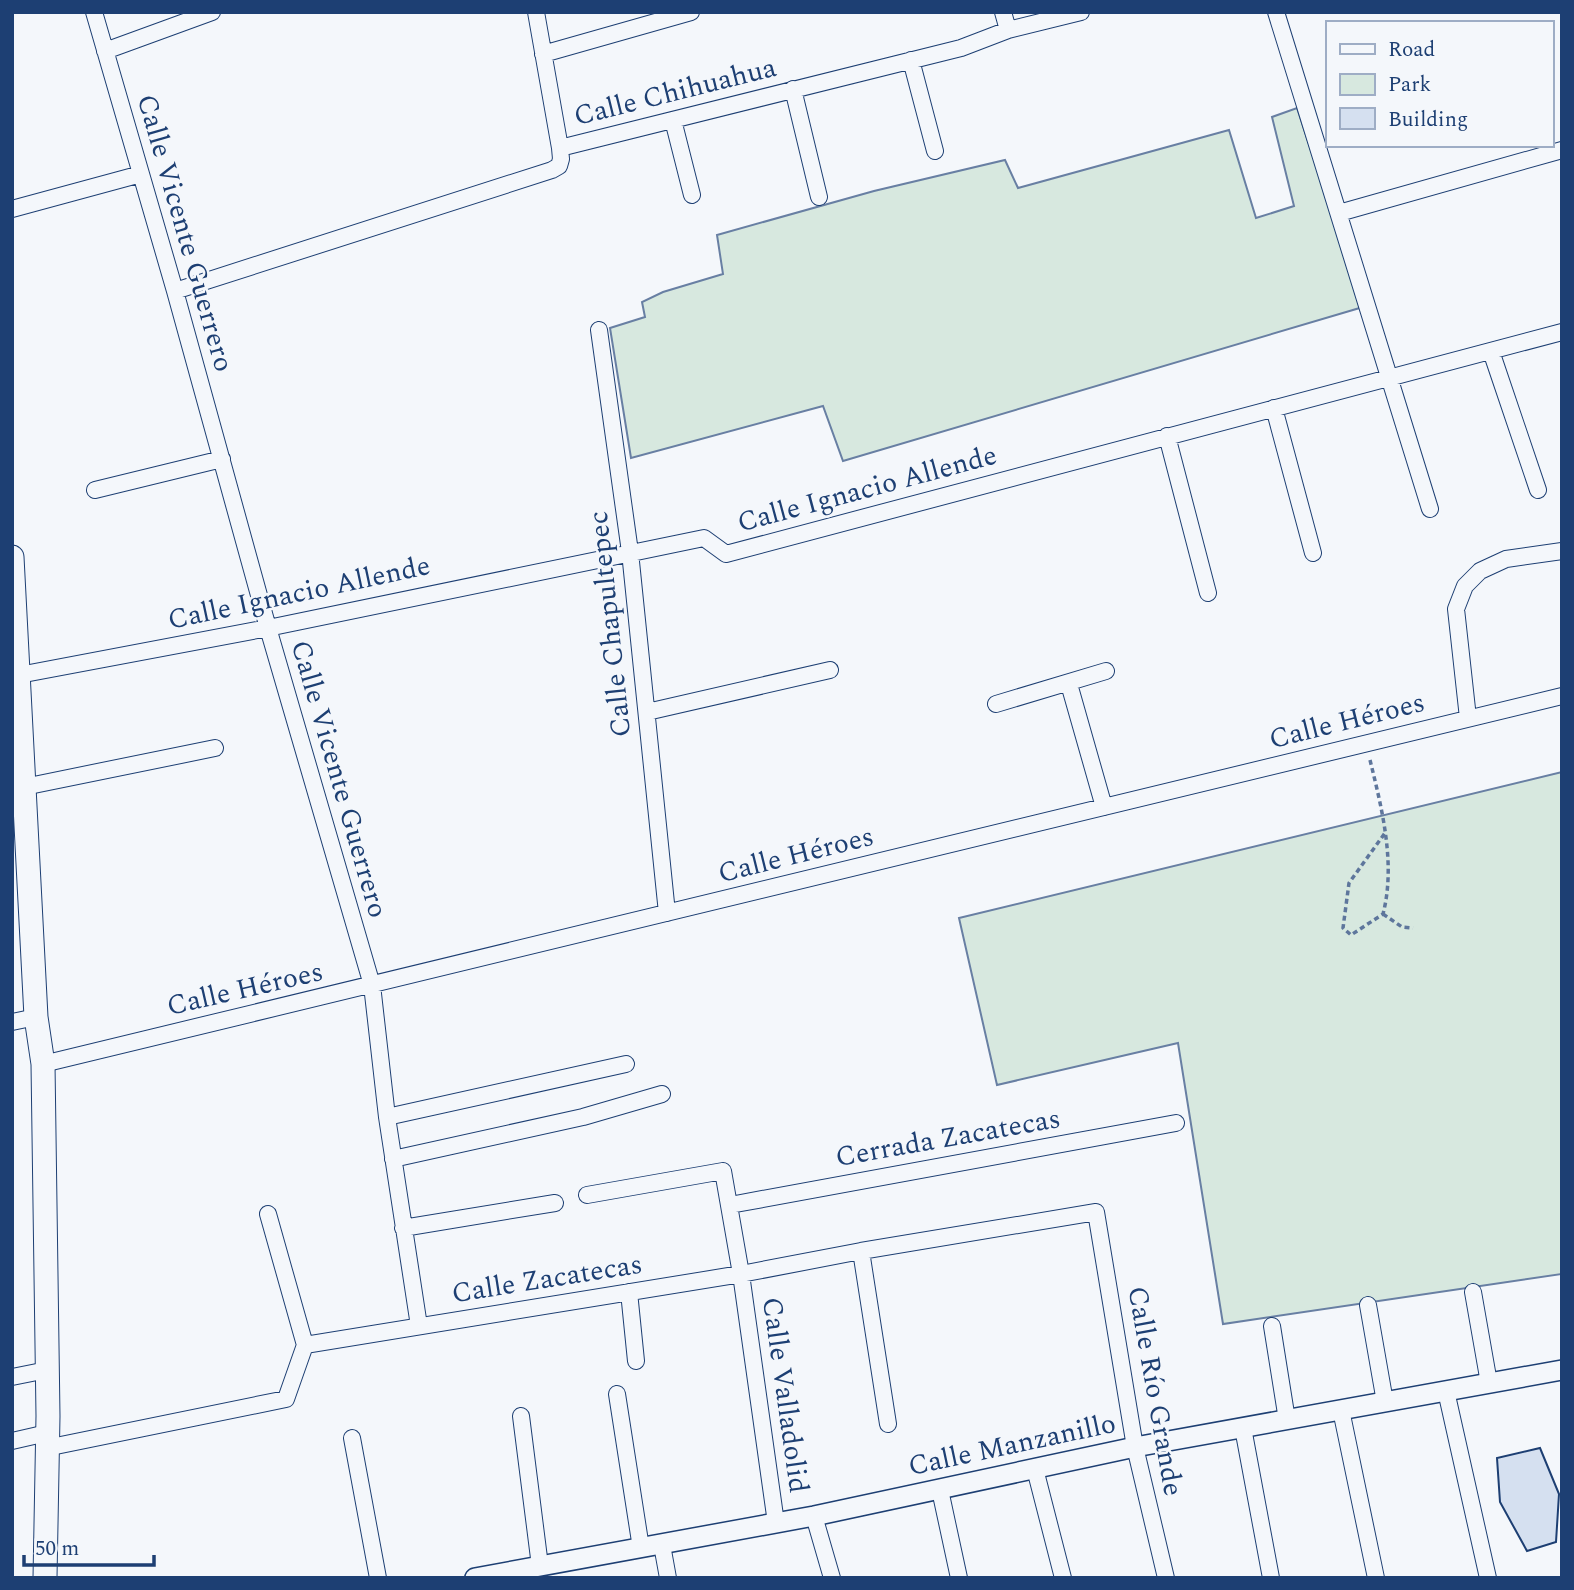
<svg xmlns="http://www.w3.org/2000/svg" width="1574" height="1590" viewBox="0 0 1574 1590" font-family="Spectral,serif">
<rect width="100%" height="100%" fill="#f4f7fb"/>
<path fill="#d7e8df" stroke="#687fa3" stroke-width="2" d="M1297,108L1363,307L843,461L823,406L631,458L610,328L645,317L642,302L663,292L723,274L717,235L874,191L1005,160L1018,188L1229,130L1256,218L1294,206L1272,117Z
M1562,772V1274L1223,1324L1178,1043L997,1085L959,918Z"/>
<path fill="#d5e0f0" stroke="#1d3f73" stroke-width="2" d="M1540,1448L1559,1494L1556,1542L1527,1551L1500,1502L1497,1458Z"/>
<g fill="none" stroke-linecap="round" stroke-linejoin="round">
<g stroke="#1d3f73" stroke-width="18">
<path id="minor" d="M94,12L175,291L268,628L372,985L387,1117L419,1326
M1003,12L1008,30
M1276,12L1430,509
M105,51L212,12
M543,54L691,12
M911,60L935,151
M793,89L819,197
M673,120L692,195
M560,148L961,48L1008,30L1081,12
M12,209L141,174
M1339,213L1562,150
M175,291L552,170L559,166L561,159L560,148L536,12
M599,330L630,552L667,913
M1491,351L1538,490
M1274,408L1313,553
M1167,436L1208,593
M95,490L222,459
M19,675L268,628L704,538L726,554L1562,332
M1069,684L1104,807
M996,704L1106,671
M647,712L830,670
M1468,718L1456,609L1465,586L1480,571L1506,559L1562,551
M24,787L215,748
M12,1022L36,1017
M43,1064L1562,696
M387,1117L626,1064
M393,1159L583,1117L662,1094
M587,1195L723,1171L741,1274L776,1523
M730,1205L1176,1123
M268,1214L305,1345
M403,1228L555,1203
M861,1251L888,1424
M629,1292L636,1361
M1473,1292L1489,1383
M1368,1305L1385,1402
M1272,1326L1287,1420
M12,1377L47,1370
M1446,1391L1488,1578
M617,1394L641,1548
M1341,1410L1376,1578
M521,1416L540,1566
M1243,1428L1271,1578
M352,1438L378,1578
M12,1441L47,1433
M46,1448L286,1399L305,1345L741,1274L861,1251L1096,1212L1135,1447L1166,1578
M1035,1469L1063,1578
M940,1490L959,1578
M814,1516L832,1578
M662,1545L668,1578"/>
</g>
<g stroke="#1d3f73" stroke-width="22">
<path id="tertiary" d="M475,1578L814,1516L1135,1447L1562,1370"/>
</g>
<g stroke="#1d3f73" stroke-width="25">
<path id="secondary" d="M12,557L36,1017L43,1064L48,1416L45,1578"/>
</g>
<path stroke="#5e769c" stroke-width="3.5" stroke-dasharray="5 3.5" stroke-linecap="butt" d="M1370,760C1382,809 1396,864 1383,914L1351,935L1343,928L1349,883L1385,833
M1383,914L1402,927L1413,928"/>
<use href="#minor" stroke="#f4f7fb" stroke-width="16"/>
<use href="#tertiary" stroke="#f4f7fb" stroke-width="19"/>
<use href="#secondary" stroke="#f4f7fb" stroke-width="23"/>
</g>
<g text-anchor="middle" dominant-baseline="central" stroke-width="5" stroke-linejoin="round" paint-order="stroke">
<g font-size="28" fill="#1d3f73" stroke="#f4f7fb">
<text transform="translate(675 92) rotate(-14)">Calle Chihuahua</text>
<text transform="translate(185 233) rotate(74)">Calle Vicente Guerrero</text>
<text transform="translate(867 489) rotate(-15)">Calle Ignacio Allende</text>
<text transform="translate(299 593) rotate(-12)">Calle Ignacio Allende</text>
<text transform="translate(610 624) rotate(-96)">Calle Chapultepec</text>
<text transform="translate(1347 721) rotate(-14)">Calle Héroes</text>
<text transform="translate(339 779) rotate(74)">Calle Vicente Guerrero</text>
<text transform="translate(796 855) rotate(-14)">Calle Héroes</text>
<text transform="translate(245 989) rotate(-13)">Calle Héroes</text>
<text transform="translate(948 1138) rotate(-10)">Cerrada Zacatecas</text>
<text transform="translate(547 1279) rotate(-9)">Calle Zacatecas</text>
<text transform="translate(1155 1391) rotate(80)">Calle Río Grande</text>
<text transform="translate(785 1395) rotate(82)">Calle Valladolid</text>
<text transform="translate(1012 1445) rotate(-12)">Calle Manzanillo</text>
</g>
</g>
<rect width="1574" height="1590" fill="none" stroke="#1d3f73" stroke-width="28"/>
<rect x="1326" y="21" width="228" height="126" fill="#f4f7fb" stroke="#9eadc5" stroke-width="2"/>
<rect x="1340" y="44" width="35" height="10" fill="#f4f7fb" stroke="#9eadc5" stroke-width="2"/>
<text x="1388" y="56" font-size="21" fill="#1d3f73">Road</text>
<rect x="1340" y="74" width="35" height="21" fill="#d7e8df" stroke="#9eadc5" stroke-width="2"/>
<text x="1388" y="91" font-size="21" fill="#1d3f73">Park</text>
<rect x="1340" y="108" width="35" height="21" fill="#d5e0f0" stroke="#9eadc5" stroke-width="2"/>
<text x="1388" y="126" font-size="21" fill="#1d3f73">Building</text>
<path d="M24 1555v10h130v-10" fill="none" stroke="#1d3f73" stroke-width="3.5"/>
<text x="35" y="1555" font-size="21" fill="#1d3f73" stroke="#f4f7fb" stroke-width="5" paint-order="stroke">50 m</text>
</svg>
